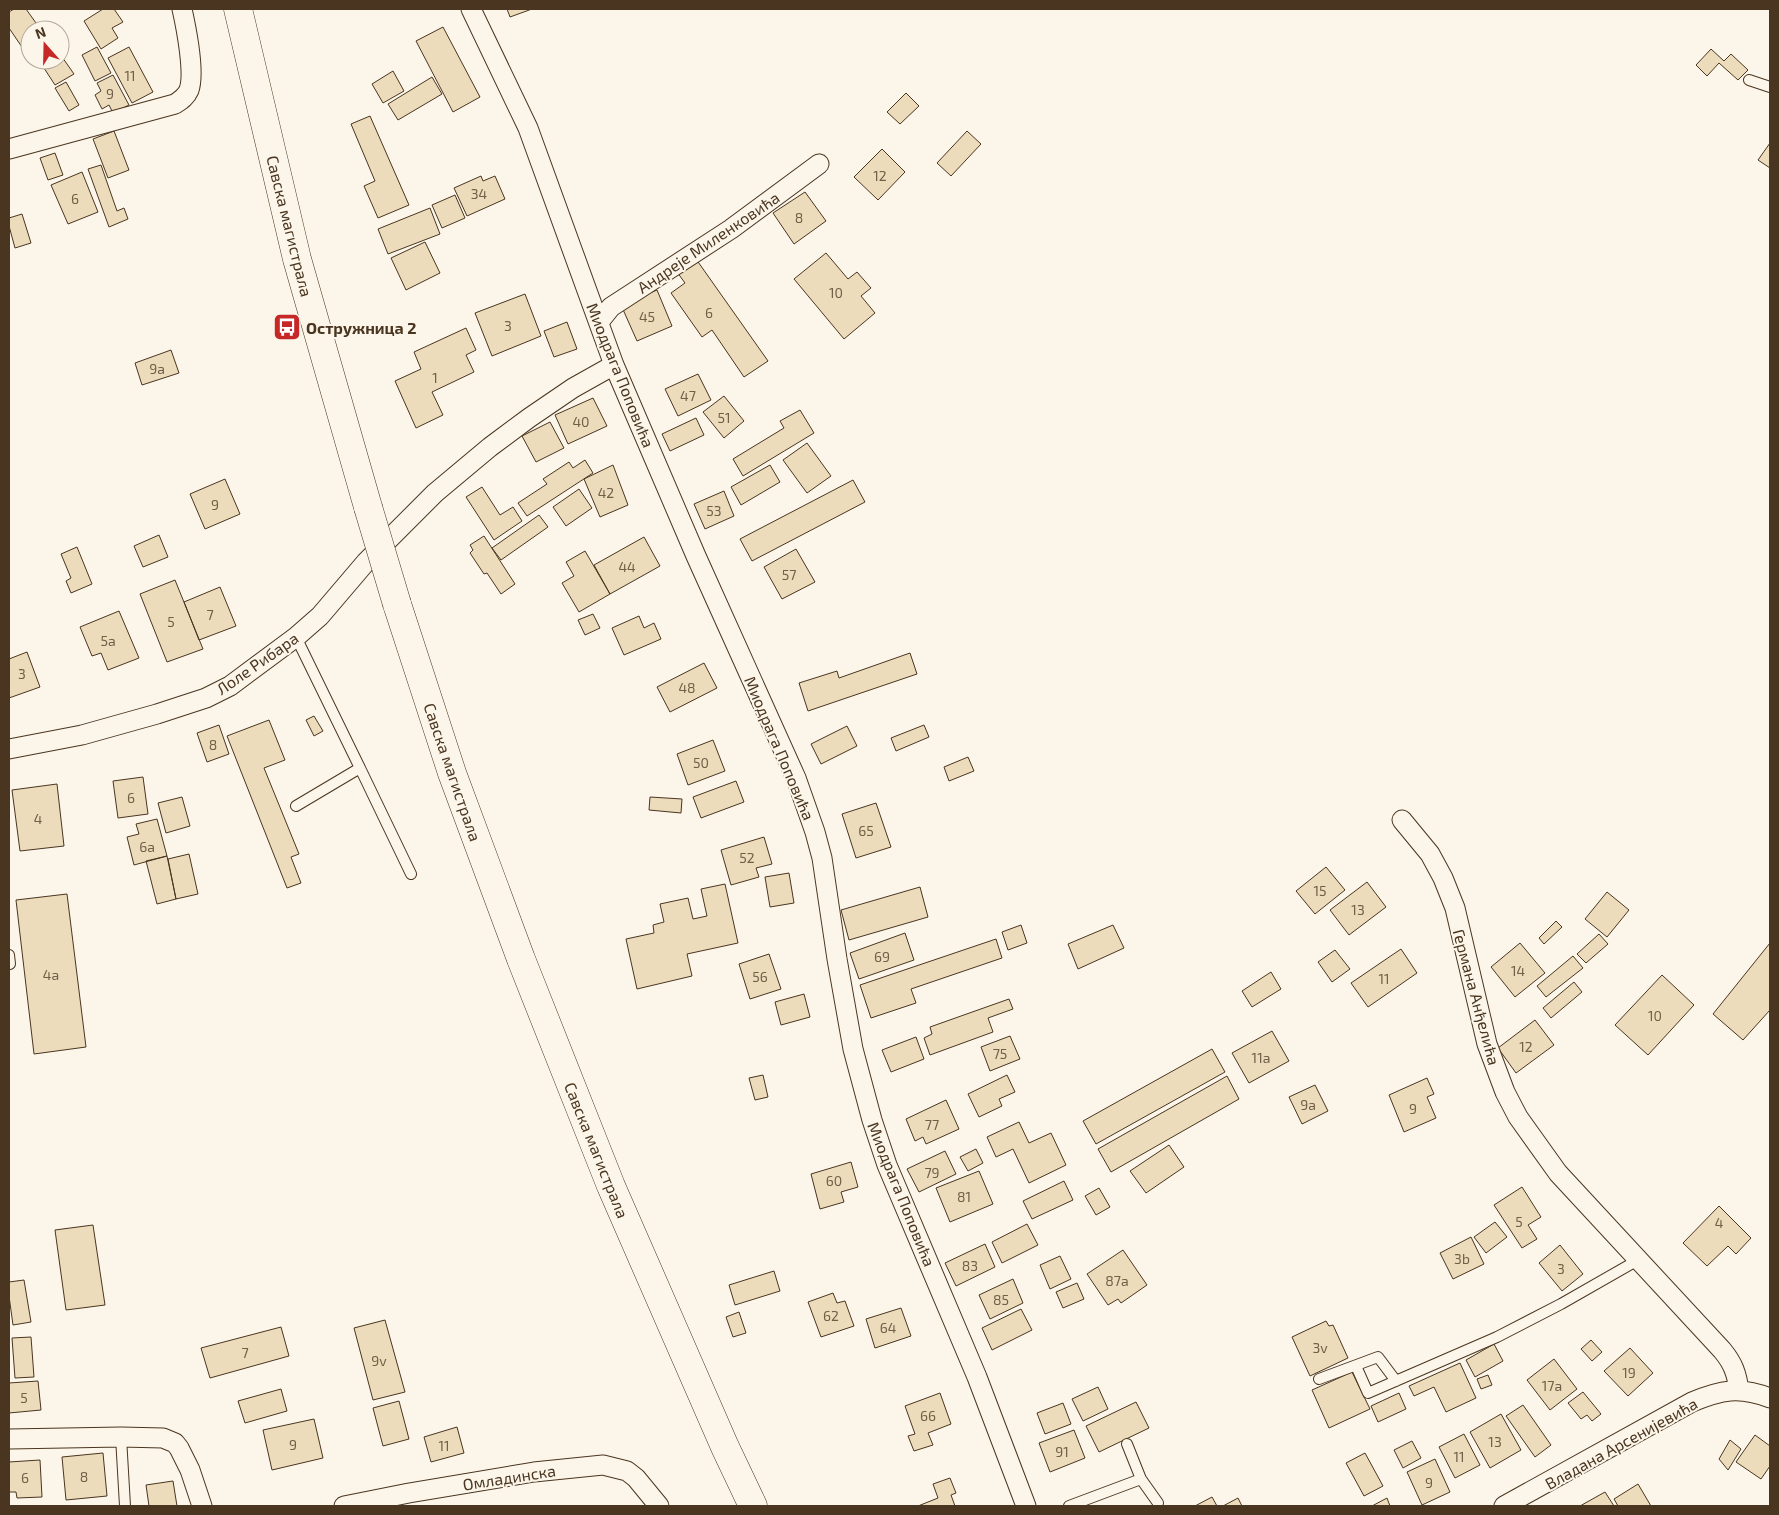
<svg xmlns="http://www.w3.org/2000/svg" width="1779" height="1515" viewBox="0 0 1779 1515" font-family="'Exo 2',sans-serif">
<rect width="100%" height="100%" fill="#fbf6e9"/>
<path fill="#ecdcbc" stroke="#4a3520" d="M14,9H26L41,30H30V50L26,53L9,28V12Z
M103,9H114L123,22L112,28L118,38L101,49L84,21Z
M507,9H532L510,17Z
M443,27L480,97L453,112L416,41Z
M97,47L111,73L95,81L82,55Z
M129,47L153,92L132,103L108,58Z
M1711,49L1724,61L1731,54L1748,70L1738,80L1719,63L1707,76L1696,65Z
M60,54L74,74L55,85L42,65L50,60H60Z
M393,71L404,91L383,103L372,84Z
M113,75L129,105L113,113L109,105L102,109L95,95L101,91L97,83Z
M432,77L442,94L398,120L388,104Z
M66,82L79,105L69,111L55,88Z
M906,93L919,106L900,124L887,112Z
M370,116L409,205L378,218L364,186L375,181L351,124Z
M114,131L129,170L108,178L93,139Z
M967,131L981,144L951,176L937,163Z
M1770,143V168L1758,160Z
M882,149L905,172L878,200L854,177Z
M55,153L63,175L48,180L40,158Z
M101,165L117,211L124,208L128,219L109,227L88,169Z
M82,172L98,212L68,224L51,185Z
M481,176L483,181L495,176L505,199L467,216L454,188Z
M805,192L826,221L794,244L773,213Z
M455,195L465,218L442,228L432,205Z
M430,208L440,234L388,254L378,229Z
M22,214L31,243L15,248L9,226V218Z
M425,242L440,273L406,290L391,258Z
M826,253L848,279L857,272L871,288L861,296L875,313L844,339L794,279Z
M696,259L768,361L744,377L712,330L702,337L671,293L685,283L677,272Z
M657,290L672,326L637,341L621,305Z
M525,294L541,336L492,356L475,313Z
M567,322L577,349L554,357L544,331Z
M466,328L476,350L466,355L474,372L432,392L443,415L416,428L395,381L421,369L414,352Z
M171,350L179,373L142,385L135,363Z
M698,374L711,400L678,416L665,389Z
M724,396L744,421L724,438L703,412Z
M593,398L607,426L568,444L555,415Z
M800,410L814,433L743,476L733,459L784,428L780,421Z
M696,418L704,435L670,451L662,434Z
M550,422L564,448L536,462L522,436Z
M807,443L831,476L807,493L783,460Z
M585,460L593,473L527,516L518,503L547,484L543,479L569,462L573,468Z
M613,465L628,505L600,517L584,479Z
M770,465L780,482L741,505L731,487Z
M225,479L240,514L205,529L190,494Z
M853,480L865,502L752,561L740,539Z
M482,487L500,515L513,507L522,521L494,540L466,497Z
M579,489L592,508L566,526L553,507Z
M724,491L734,516L705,529L694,504Z
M539,515L548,527L501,560L492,548Z
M159,535L168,557L143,567L134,546Z
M484,536L515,584L501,594L487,573L484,574L470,553L473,550L470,545Z
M644,537L660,566L610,594L594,565Z
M77,547L92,584L71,593L66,581L71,578L61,554Z
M796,549L815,582L782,599L764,567Z
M585,551L610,594L579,612L562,583L574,576L566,562Z
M175,580L203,649L167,662L140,594Z
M220,587L236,626L199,640L184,602Z
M119,611L139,658L108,670L101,653L92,656L80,627Z
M593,614L600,628L585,635L578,620Z
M639,616L644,628L654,623L661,639L624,655L612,628Z
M27,652L40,687L9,698V659Z
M910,653L917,674L808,711L799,683L837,671L839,678Z
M704,663L717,688L670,712L657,687Z
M314,716L323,731L314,736L306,720Z
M269,720L285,760L264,768L299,854L291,857L301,883L287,888L227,736Z
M219,725L229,754L207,762L197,733Z
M924,725L929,737L896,751L891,738Z
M847,726L857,746L821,764L811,744Z
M713,740L725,771L688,785L677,754Z
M968,757L974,771L949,781L944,767Z
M143,777L148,814L118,818L113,781Z
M736,781L744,802L701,818L693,797Z
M57,784L64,846L20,851L12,790Z
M182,797L190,826L166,833L158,803Z
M650,797L682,799L681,813L649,810Z
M876,803L891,847L856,858L842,814Z
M157,819L167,856L134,865L127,837L139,834L136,824Z
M764,837L772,864L756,868L759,877L731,885L721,850Z
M189,854L198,894L176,899L168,859Z
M167,856L176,899L157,904L146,861Z
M1326,867L1345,890L1315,914L1296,891Z
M789,873L794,903L770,907L765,877Z
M1367,882L1386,907L1349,935L1330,910Z
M725,884L738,943L687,954L692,976L637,989L626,939L654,933L653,925L664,922L660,904L688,898L693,919L707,916L701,889Z
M920,887L928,917L849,940L841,910Z
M1607,892L1629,910L1607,937L1585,919Z
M67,894L86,1047L34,1054L16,900Z
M1556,921L1562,927L1544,944L1539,938Z
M1021,925L1027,943L1008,950L1002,932Z
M1113,925L1124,948L1078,969L1068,944Z
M905,933L914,960L859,979L850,953Z
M1599,934L1608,944L1586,963L1577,954Z
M996,939L1002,958L911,989L916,1003L871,1018L860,985Z
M1520,943L1545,973L1515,997L1491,967Z
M1770,943V1010L1743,1040L1713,1014Z
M1401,949L1417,973L1368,1007L1351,983Z
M1335,950L1350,969L1332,982L1318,962Z
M769,954L781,989L750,999L739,964Z
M1573,956L1583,968L1546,997L1537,986Z
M1271,972L1281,989L1252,1007L1242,991Z
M1662,975L1694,1005L1648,1055L1615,1025Z
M1574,982L1582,992L1551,1018L1543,1008Z
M804,994L810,1017L781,1025L775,1002Z
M1009,999L1013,1009L988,1018L993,1032L930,1055L924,1038L932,1034L930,1027Z
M1535,1020L1554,1045L1516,1073L1498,1048Z
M1272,1031L1289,1061L1249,1083L1232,1053Z
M1010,1036L1020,1059L990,1071L981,1047Z
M916,1037L924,1059L891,1072L882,1050Z
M1212,1049L1225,1072L1096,1144L1083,1121Z
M763,1075L768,1097L755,1100L749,1078Z
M1007,1075L1015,1092L999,1099L1002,1106L979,1117L968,1094Z
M1227,1076L1239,1099L1111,1172L1098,1149Z
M1427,1078L1434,1094L1427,1097L1436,1118L1404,1132L1389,1095Z
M1315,1085L1328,1111L1302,1124L1289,1097Z
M946,1100L959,1129L926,1144L923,1137L915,1141L906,1119Z
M1019,1122L1029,1143L1051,1133L1066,1165L1029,1183L1013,1149L996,1157L987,1137Z
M1169,1145L1184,1167L1146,1193L1130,1171Z
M976,1149L983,1163L968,1171L960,1157Z
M945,1151L956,1174L919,1192L907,1169Z
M851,1162L858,1187L841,1192L844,1202L820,1209L811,1174Z
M979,1171L993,1204L950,1222L936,1188Z
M1064,1181L1073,1200L1032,1219L1023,1201Z
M1522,1187L1541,1217L1528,1225L1537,1239L1522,1248L1494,1205Z
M1099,1188L1110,1207L1096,1215L1085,1196Z
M1719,1206L1751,1238L1736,1254L1728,1246L1707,1266L1683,1243Z
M1495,1222L1507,1237L1486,1253L1474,1237Z
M1027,1224L1038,1245L1002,1263L992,1242Z
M93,1225L105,1305L66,1310L55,1230Z
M1471,1237L1484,1264L1453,1279L1440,1253Z
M985,1244L995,1267L956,1286L945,1263Z
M1560,1245L1583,1274L1562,1291L1539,1263Z
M1123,1250L1147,1285L1121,1303L1118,1299L1108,1305L1087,1274Z
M1060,1256L1071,1279L1050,1289L1040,1265Z
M774,1271L780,1291L735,1305L729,1285Z
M1013,1279L1023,1303L990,1319L979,1295Z
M24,1280L31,1322L13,1325L9,1296V1282Z
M1077,1283L1084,1299L1063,1308L1056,1292Z
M833,1293L837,1303L845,1301L854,1326L821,1337L808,1302Z
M901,1308L911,1336L875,1348L866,1319Z
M1021,1309L1032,1330L992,1350L982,1328Z
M739,1312L746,1333L733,1337L726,1317Z
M385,1320L405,1392L373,1400L354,1328Z
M1326,1321L1329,1326L1333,1325L1348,1358L1310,1376L1292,1337Z
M281,1327L289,1356L210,1378L201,1348Z
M31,1337L34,1377L15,1378L12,1338Z
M1591,1340L1602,1352L1592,1361L1581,1349Z
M1494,1344L1503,1361L1475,1377L1466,1360Z
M1630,1348L1653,1373L1628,1396L1604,1371Z
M1554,1359L1577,1389L1550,1410L1527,1380Z
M1460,1363L1476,1398L1446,1412L1434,1387L1414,1396L1409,1386Z
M1352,1372L1370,1409L1329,1428L1312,1390Z
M1488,1375L1492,1385L1481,1389L1477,1379Z
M38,1381L41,1410L9,1413V1383Z
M1098,1387L1108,1409L1083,1421L1072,1399Z
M281,1389L287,1411L245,1423L238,1401Z
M1583,1392L1601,1414L1592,1421L1587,1415L1581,1419L1568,1403Z
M940,1393L951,1424L928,1433L933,1445L914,1451L908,1436L915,1434L905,1406Z
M1399,1393L1406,1409L1378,1422L1371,1406Z
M399,1401L409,1439L383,1446L373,1408Z
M1136,1402L1149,1428L1099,1452L1086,1426Z
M1063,1403L1071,1424L1045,1434L1037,1413Z
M1523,1405L1551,1445L1535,1457L1506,1416Z
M1501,1414L1521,1450L1490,1468L1470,1432Z
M314,1419L323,1458L272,1470L263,1430Z
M457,1427L464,1453L431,1462L424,1437Z
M1074,1430L1085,1458L1050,1472L1039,1443Z
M1464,1434L1480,1465L1455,1478L1439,1447Z
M1755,1435L1770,1446V1466L1761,1479L1736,1462Z
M1730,1440L1741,1449L1728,1470L1719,1459Z
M1412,1441L1421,1458L1403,1468L1394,1450Z
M103,1453L107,1496L66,1500L62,1457Z
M1365,1453L1383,1486L1364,1496L1346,1463Z
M1435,1459L1450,1492L1422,1505L1407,1472Z
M40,1460L42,1497L17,1498L16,1492H9V1462Z
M950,1478L956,1493L951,1495L955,1506H918L938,1498L933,1484Z
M173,1481L177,1506H149L146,1485Z
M1638,1484L1651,1506H1618L1614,1499Z
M1605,1492L1614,1506H1580Z
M1212,1497L1217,1506H1195Z
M1238,1498L1242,1506H1223Z
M1387,1498L1390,1506H1372Z"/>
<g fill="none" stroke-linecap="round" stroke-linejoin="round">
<g stroke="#4a3520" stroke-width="12">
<path id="service" d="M1749,80L1770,87
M296,637L360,768L296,806
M360,768L411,874
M9,955L10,964
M1356,1366L1368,1393L1497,1337L1561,1304L1638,1260
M1319,1379L1378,1357L1396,1381
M121,1437L125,1506
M1141,1479L1158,1503
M1069,1506L1141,1479L1127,1444"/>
</g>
<g stroke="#4a3520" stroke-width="21">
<path id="minor" d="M471,9L528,128L614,365L696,556L796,778L815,832L822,858L837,959L853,1049L872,1120L887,1165L977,1377L1026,1506
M9,149L175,104C181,100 186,97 189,90C195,73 186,27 182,9
M599,322L611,307L731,229L819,164
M9,749L82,735L157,714L206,698L230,686L296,637L320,616L366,562L435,493L490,447L529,418L573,388L614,365
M1402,820L1430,854L1443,878L1455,908L1487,1044L1505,1092L1518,1117L1558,1173L1722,1350C1733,1363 1737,1374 1739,1391
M9,1439L121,1437L163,1438L175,1443L179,1448L190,1470L202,1506
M344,1506L409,1493L534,1472L603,1465L627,1471L636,1478L659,1506
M1504,1506L1692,1402C1721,1390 1739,1386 1770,1398"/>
</g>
<g stroke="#4a3520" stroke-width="29">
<path id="primary" d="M238,9L297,259L368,507
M397,604L452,773L521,959L611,1186L725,1447L753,1506"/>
</g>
<use href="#service" stroke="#fbf6e9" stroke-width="10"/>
<use href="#minor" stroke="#fbf6e9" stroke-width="19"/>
<use href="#primary" stroke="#fbf6e9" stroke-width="28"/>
<g stroke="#4a3520" stroke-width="29" stroke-linecap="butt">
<path id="primary-bridge" d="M368,507L397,604"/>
</g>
<use href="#primary-bridge" stroke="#fbf6e9" stroke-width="28"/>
</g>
<defs>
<g id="bus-square" transform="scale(1.4375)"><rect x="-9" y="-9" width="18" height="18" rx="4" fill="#c62828" stroke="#fbf6e9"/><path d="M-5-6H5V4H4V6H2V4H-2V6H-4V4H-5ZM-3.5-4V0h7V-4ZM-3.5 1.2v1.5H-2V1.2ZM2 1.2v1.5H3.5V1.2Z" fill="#fff"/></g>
</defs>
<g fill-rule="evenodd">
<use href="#bus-square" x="287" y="327"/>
</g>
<g text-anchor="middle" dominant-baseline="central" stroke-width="4" stroke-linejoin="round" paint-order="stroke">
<g font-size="14" fill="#725f47">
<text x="130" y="75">11</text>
<text x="110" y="93">9</text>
<text x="880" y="175">12</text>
<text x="479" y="193">34</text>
<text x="75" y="198">6</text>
<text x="799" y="217">8</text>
<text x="836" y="292">10</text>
<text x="709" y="312">6</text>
<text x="647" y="316">45</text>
<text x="508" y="325">3</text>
<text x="157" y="368">9a</text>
<text x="435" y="377">1</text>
<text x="688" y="395">47</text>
<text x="724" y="417">51</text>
<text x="581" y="421">40</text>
<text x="606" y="492">42</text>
<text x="215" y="504">9</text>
<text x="714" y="510">53</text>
<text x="627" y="566">44</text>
<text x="789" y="574">57</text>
<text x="210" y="614">7</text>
<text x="171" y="621">5</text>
<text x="108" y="640">5a</text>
<text x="22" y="673">3</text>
<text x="687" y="687">48</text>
<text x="213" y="744">8</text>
<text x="701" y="762">50</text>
<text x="131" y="797">6</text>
<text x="38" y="818">4</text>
<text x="866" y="830">65</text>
<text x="147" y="846">6a</text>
<text x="747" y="857">52</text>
<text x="1320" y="890">15</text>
<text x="1358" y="909">13</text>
<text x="882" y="956">69</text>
<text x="1518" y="970">14</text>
<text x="51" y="974">4a</text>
<text x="760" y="976">56</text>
<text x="1384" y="978">11</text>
<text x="1655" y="1015">10</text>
<text x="1526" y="1046">12</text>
<text x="1000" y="1053">75</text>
<text x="1261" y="1057">11a</text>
<text x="1308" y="1104">9a</text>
<text x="1413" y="1108">9</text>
<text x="932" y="1124">77</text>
<text x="932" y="1172">79</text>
<text x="834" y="1180">60</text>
<text x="964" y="1196">81</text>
<text x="1519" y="1221">5</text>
<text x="1719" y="1222">4</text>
<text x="1462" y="1258">3b</text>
<text x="970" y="1265">83</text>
<text x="1561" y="1268">3</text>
<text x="1117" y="1280">87a</text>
<text x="1001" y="1299">85</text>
<text x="831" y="1315">62</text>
<text x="888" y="1327">64</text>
<text x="1320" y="1347">3v</text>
<text x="245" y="1352">7</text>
<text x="379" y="1360">9v</text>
<text x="1629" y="1372">19</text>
<text x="1552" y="1385">17a</text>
<text x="24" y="1397">5</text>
<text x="928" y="1415">66</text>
<text x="1495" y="1441">13</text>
<text x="293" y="1444">9</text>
<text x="444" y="1445">11</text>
<text x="1062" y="1451">91</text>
<text x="1459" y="1456">11</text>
<text x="84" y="1476">8</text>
<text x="25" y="1477">6</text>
<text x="1429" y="1482">9</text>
</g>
<g font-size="16" fill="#4a3520" stroke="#fbf6e9">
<text transform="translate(290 226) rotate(76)">Савска магистрала</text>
<text transform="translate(708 242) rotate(-34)">Андреје Миленковића</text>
<text transform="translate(621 375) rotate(68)">Миодрага Поповића</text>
<text transform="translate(257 663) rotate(-35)">Лоле Рибара</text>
<text transform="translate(780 748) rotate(67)">Миодрага Поповића</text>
<text transform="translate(453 772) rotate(71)">Савска магистрала</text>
<text transform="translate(1477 997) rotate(75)">Германа Анђелића</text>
<text transform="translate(597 1150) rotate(68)">Савска магистрала</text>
<text transform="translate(902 1194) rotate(68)">Миодрага Поповића</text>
<text transform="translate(1621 1443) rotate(-29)">Владана Арсенијевића</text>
<text transform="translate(509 1477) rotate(-9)">Омладинска</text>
</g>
<g font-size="16" font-weight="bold" fill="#4a3520" stroke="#fbf6e9" text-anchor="start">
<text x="306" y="327">Остружница 2</text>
</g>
</g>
<rect width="1779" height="1515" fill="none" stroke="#4a3520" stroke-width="20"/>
<g transform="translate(45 45) rotate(340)"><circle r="24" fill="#fbf6e9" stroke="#b4a999"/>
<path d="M0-4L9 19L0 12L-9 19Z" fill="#c62828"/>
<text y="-8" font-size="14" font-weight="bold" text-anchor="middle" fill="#4a3520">N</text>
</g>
</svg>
